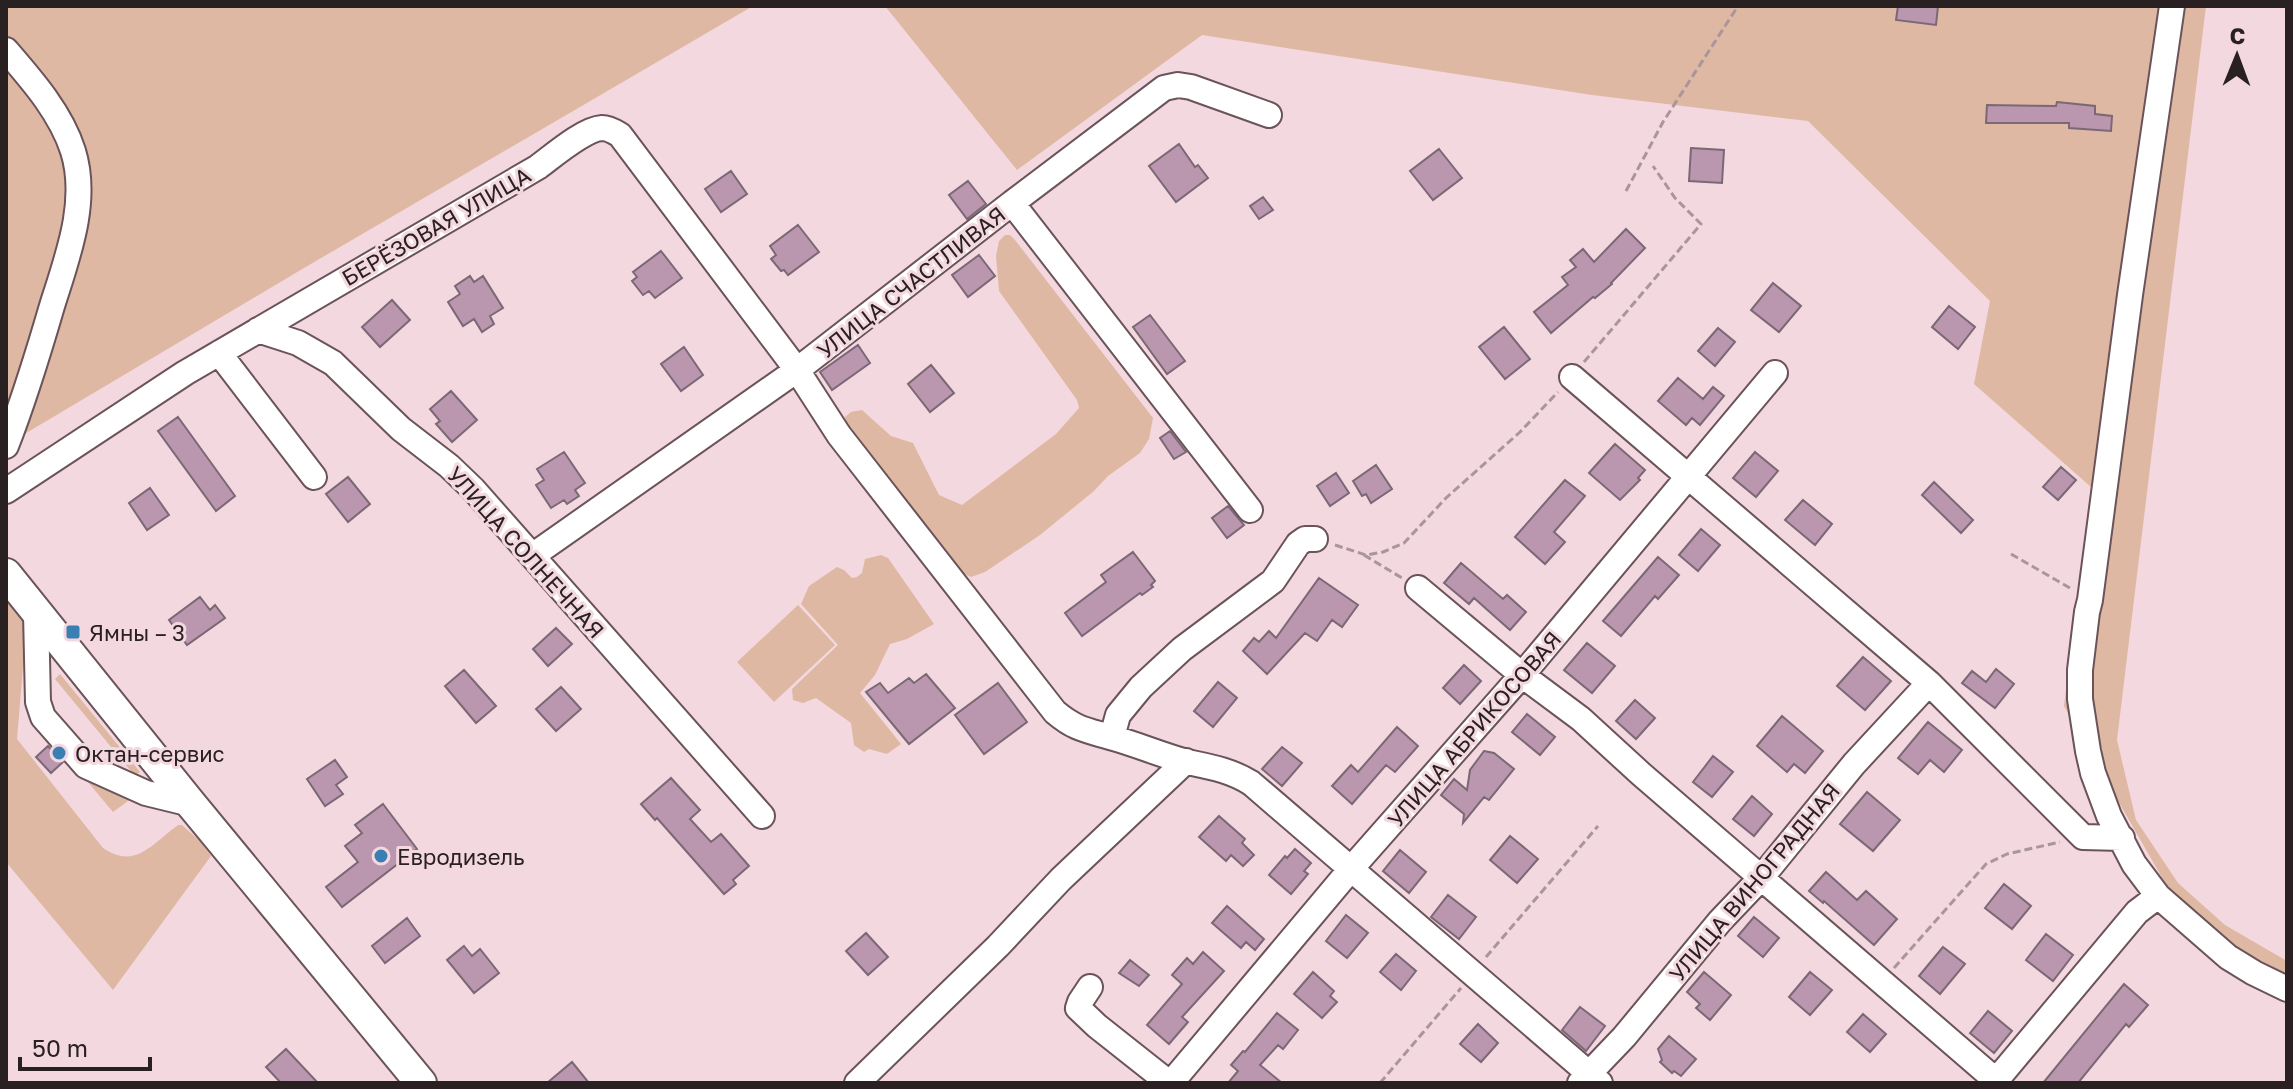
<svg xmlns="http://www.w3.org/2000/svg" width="2293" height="1089" viewBox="0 0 2293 1089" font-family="'Golos Text',sans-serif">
<rect width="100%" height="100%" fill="#f3d8df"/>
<path fill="#dfb8a4" d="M6,6H753L304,268L6,445Z
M885,6H2206L2117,740L2136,820L2178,883L2225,925L2287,961V975L2281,974L2221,936L2169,890L2064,706L2091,487L1974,384L1990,301L1808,121L1592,95L1202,35L1017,170Z
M1005,235H1010L1015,240L1153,418L1149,439L1140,453L1108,476L1094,491L1040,535L985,572L971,577L959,572L848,429L845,417L851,412L862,410L891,436L913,443L939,495L962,505L1056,434L1079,408L1077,400L999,291L996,256L999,241Z
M881,555L888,558L934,624L907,639L890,644L875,675L860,693L901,744L887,754L869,749L864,752L854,745L851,723L816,698L803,703L793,700L792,689L838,645L801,604L809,586L837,567L844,570L852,578L857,577L862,573L865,559Z
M6,600L22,620L26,631L17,739L103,848C135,870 152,844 178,825H182L201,842L211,856L113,990L6,862Z
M798,605L835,645L774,702L737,662Z
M60,674L140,772L135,776L55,679Z
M82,775L132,798L113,812Z"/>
<path fill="#bb96af" stroke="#7b6875" stroke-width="2" d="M1898,6H1938L1936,25L1896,20Z
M2057,102L2095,106V114L2112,116L2111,131L2069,128V123H1986L1987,105L2056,106Z
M1179,144L1195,167L1198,165L1208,178L1176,202L1149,166Z
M1691,148L1724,150L1722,183L1689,181Z
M1439,149L1462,178L1433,200L1410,171Z
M731,171L747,194L721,212L705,189Z
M968,181L986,204L967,219L949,195Z
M1263,197L1273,210L1259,219L1250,206Z
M798,225L819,252L788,275L784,270L781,271L771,259L776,255L770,246Z
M1626,229L1645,248L1611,283L1612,284L1595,298L1593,297L1551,333L1534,312L1568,285L1562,277L1576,267L1570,260L1583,249L1594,262Z
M661,251L682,278L655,298L649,291L643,295L632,281L637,277L633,272Z
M979,255L995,276L968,297L952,275Z
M470,276L474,282L483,276L503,308L490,316L494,324L482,332L474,319L463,326L448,302L460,294L455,286Z
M1773,283L1801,306L1779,332L1751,310Z
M392,300L410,320L380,347L362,327Z
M1949,306L1975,327L1958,349L1932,327Z
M1150,315L1185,361L1167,374L1133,327Z
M1504,327L1530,359L1505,379L1479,347Z
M1718,328L1735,342L1715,366L1698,351Z
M858,345L870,363L832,390L820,372Z
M684,347L703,375L681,391L661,364Z
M931,365L954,393L930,412L908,384Z
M1678,378L1703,399L1713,387L1724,396L1700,425L1692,418L1686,425L1658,401Z
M451,391L477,420L452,442L436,424L440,421L430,409Z
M178,417L235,496L216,511L158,431Z
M1170,431L1186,452L1174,459L1160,438Z
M1615,444L1645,470L1638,478L1640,480L1620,500L1589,473Z
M564,452L585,483L575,490L579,496L567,504L564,500L551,508L536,485L544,480L537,469Z
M1755,452L1778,471L1756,497L1733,478Z
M1376,465L1392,489L1371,503L1366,494L1362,496L1353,481Z
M2061,467L2076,480L2058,500L2043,487Z
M1336,473L1349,493L1330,506L1317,486Z
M348,477L370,504L348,522L326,494Z
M1565,480L1585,496L1554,532L1565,542L1545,564L1515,537Z
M1934,482L1973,520L1961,533L1922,495Z
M150,488L169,515L147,530L129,503Z
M1803,500L1832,524L1815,545L1785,520Z
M1228,506L1244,525L1227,538L1212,518Z
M1701,529L1720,545L1698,571L1679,555Z
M1133,552L1155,581L1151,585L1153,587L1142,595L1140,593L1082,636L1065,613L1106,582L1101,575Z
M1658,557L1679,575L1658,599L1655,596L1621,636L1603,621Z
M1461,563L1503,599L1507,595L1526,612L1510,630L1474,598L1469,604L1444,583Z
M1319,578L1358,605L1342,627L1332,620L1317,641L1305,633L1267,674L1243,651L1254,638L1259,642L1269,631L1276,638Z
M200,597L210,610L215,605L225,618L187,645L169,620Z
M556,628L572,644L548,666L533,649Z
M1587,643L1615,666L1592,693L1564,670Z
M1863,657L1891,681L1865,710L1837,686Z
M1464,665L1481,681L1460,704L1443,688Z
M1996,669L2014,684L1995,708L1962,683L1972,671L1986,682Z
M464,670L496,706L476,723L445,686Z
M926,674L955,708L909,744L866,692L880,683L888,693L909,678L914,683Z
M1218,682L1237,698L1213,727L1194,711Z
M998,683L1027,722L984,754L955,715Z
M561,687L581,709L556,731L536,709Z
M1635,700L1655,718L1636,739L1616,721Z
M1527,714L1555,737L1540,755L1512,732Z
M1782,716L1823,751L1805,773L1794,764L1787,772L1757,746Z
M1928,722L1962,750L1944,772L1930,760L1918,774L1898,758Z
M1397,727L1418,746L1395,772L1386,765L1352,804L1332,786L1351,765L1358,772Z
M48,746L63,762L51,773L36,757Z
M1282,747L1302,763L1282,786L1262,769Z
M1484,751L1494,753L1514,769L1489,800L1484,797L1463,823L1464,814L1441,795L1454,779L1467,790L1470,770Z
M1713,756L1733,772L1712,797L1693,782Z
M335,760L347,777L336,785L343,794L325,806L307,779Z
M671,778L700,810L690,819L711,842L721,834L749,866L733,880L736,884L724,894L657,818L655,820L641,804Z
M1867,792L1900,820L1873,851L1840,824Z
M1752,796L1772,814L1754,836L1733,819Z
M383,804L417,849L342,907L326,887L358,862L345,846L362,833L355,825Z
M1219,816L1245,839L1242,843L1254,855L1243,866L1231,855L1226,861L1199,837Z
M1510,836L1538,859L1517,883L1490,860Z
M1295,849L1311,863L1304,871L1308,874L1291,894L1269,875L1285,856L1287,858Z
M1400,850L1426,872L1409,893L1383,871Z
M1826,872L1857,900L1866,891L1897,919L1874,945L1824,901L1823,903L1809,891Z
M2004,884L2031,906L2012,929L1985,908Z
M1448,895L1476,917L1459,939L1431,917Z
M1227,906L1264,939L1255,950L1246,942L1241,948L1212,923Z
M1346,915L1368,933L1347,958L1326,941Z
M1754,917L1779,938L1763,957L1738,936Z
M407,918L420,936L385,963L372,946Z
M866,933L888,957L868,975L846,951Z
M2046,934L2073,955L2053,981L2026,960Z
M464,946L472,956L480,949L499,973L474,993L447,960Z
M1943,947L1965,964L1940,994L1919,976Z
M1203,952L1224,971L1182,1017L1188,1022L1169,1044L1147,1025L1182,984L1172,975L1187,958L1193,964Z
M1396,954L1416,971L1401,990L1380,972Z
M1130,960L1149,975L1139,986L1119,973Z
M1313,972L1334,991L1330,996L1337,1002L1322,1018L1294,994Z
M1704,972L1731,995L1710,1020L1696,1008L1700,1004L1687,992Z
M1810,972L1832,990L1810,1015L1789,997Z
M2124,984L2148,1005L2129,1027L2126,1024L2078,1083H2043Z
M1580,1007L1605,1026L1586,1051L1562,1030Z
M1988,1011L2012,1031L1994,1053L1970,1033Z
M1277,1013L1298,1030L1283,1049L1278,1045L1260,1065L1282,1083H1228L1238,1071L1231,1065L1243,1051L1245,1052Z
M1863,1014L1886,1034L1870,1052L1847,1032Z
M1478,1024L1498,1043L1481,1062L1460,1044Z
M1669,1036L1696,1059L1681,1076L1674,1071L1672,1073L1660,1062L1662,1060L1658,1049Z
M286,1049L318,1083H281L266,1067Z
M572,1062L589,1083H547Z"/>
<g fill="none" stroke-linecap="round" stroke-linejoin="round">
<g stroke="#6a5359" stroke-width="28">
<path id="minor" d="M2172,6L2130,295L2090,600L2087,612L2080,670V699L2088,751L2093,773L2109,816L2134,864L2158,896L2228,957L2254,973L2287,989
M6,50C32,80 61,113 73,151C89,202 67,258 52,306C38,354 24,400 6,446
M1012,203L1164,88L1178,85L1191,87L1269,115
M258,330L298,343L333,363L401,429L449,466L473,489L762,816
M219,353L314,477
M1572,377L1929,683L2083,837L2122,838
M6,491L185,373L538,167C553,156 584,129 602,128C609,128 615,132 620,135L797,370L839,435L1055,712C1075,729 1086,730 1110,737C1136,744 1161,755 1187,762C1211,767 1230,770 1251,783L1600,1083
M532,556L797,370L1012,203L1250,510
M1418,588L1522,675L1581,719L1641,774L1999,1083
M36,613L38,702L43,717L86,766L146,793L191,804
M1112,737L1118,715L1141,687L1182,649L1273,581L1298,544L1305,539H1315
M1090,987L1080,1002L1078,1008L1097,1026L1169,1083
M857,1083L998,946L1061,879L1186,761
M1171,1083L1350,870L1522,675L1775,373
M1580,1083L1624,1037L1720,921L1761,878L1854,764L1929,683
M1994,1083L2137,912L2158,896"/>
</g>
<g stroke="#6a5359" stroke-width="34">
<path id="major" d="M6,574L191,804L421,1083"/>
</g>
<path stroke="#a9959a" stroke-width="3" stroke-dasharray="8 4" stroke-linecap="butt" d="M1626,191L1663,122L1738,6
M1584,362L1701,224L1675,198L1653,166
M1335,545L1366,555L1383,552L1404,543L1446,498L1520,432L1558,392
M2011,554L2070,588
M1364,555L1402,578
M1486,957L1598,826
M1894,968L1986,864L2007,854L2060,842
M1380,1083L1461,988"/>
<use href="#minor" stroke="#fff" stroke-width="24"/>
<use href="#major" stroke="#fff" stroke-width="30"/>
</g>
<g fill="#397fb4" stroke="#f3d8df" stroke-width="3">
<rect x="65" y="624" width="16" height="16" rx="4"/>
<circle cx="59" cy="753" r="8"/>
<circle cx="381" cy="856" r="8"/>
</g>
<g text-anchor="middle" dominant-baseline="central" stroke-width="6" stroke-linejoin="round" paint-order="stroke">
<g font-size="22" fill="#292022" stroke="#f3d8df">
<text transform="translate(436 226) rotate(-30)">БЕРЁЗОВАЯ УЛИЦА</text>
<text transform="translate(911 282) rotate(-38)">УЛИЦА СЧАСТЛИВАЯ</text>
<text transform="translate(526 552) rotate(48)">УЛИЦА СОЛНЕЧНАЯ</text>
<text transform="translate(1474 729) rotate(-49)">УЛИЦА АБРИКОСОВАЯ</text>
<text transform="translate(1754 882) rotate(-50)">УЛИЦА ВИНОГРАДНАЯ</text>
</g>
<g font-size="22" fill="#292022" stroke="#f3d8df" text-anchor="start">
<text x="89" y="632">Ямны – 3</text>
<text x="75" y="753">Октан-сервис</text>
<text x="397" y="856">Евродизель</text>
</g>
</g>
<rect width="2293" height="1089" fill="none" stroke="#292022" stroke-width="16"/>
<g transform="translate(2237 56) rotate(1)" stroke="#f3d8df" stroke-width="6" paint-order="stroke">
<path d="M0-6L14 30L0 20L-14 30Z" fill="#292022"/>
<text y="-12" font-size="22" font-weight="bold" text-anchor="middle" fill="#292022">С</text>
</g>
<path d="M20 1057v12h130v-12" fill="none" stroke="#292022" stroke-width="4"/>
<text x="32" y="1057" font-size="24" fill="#292022" stroke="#f3d8df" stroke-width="6" paint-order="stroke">50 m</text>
</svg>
